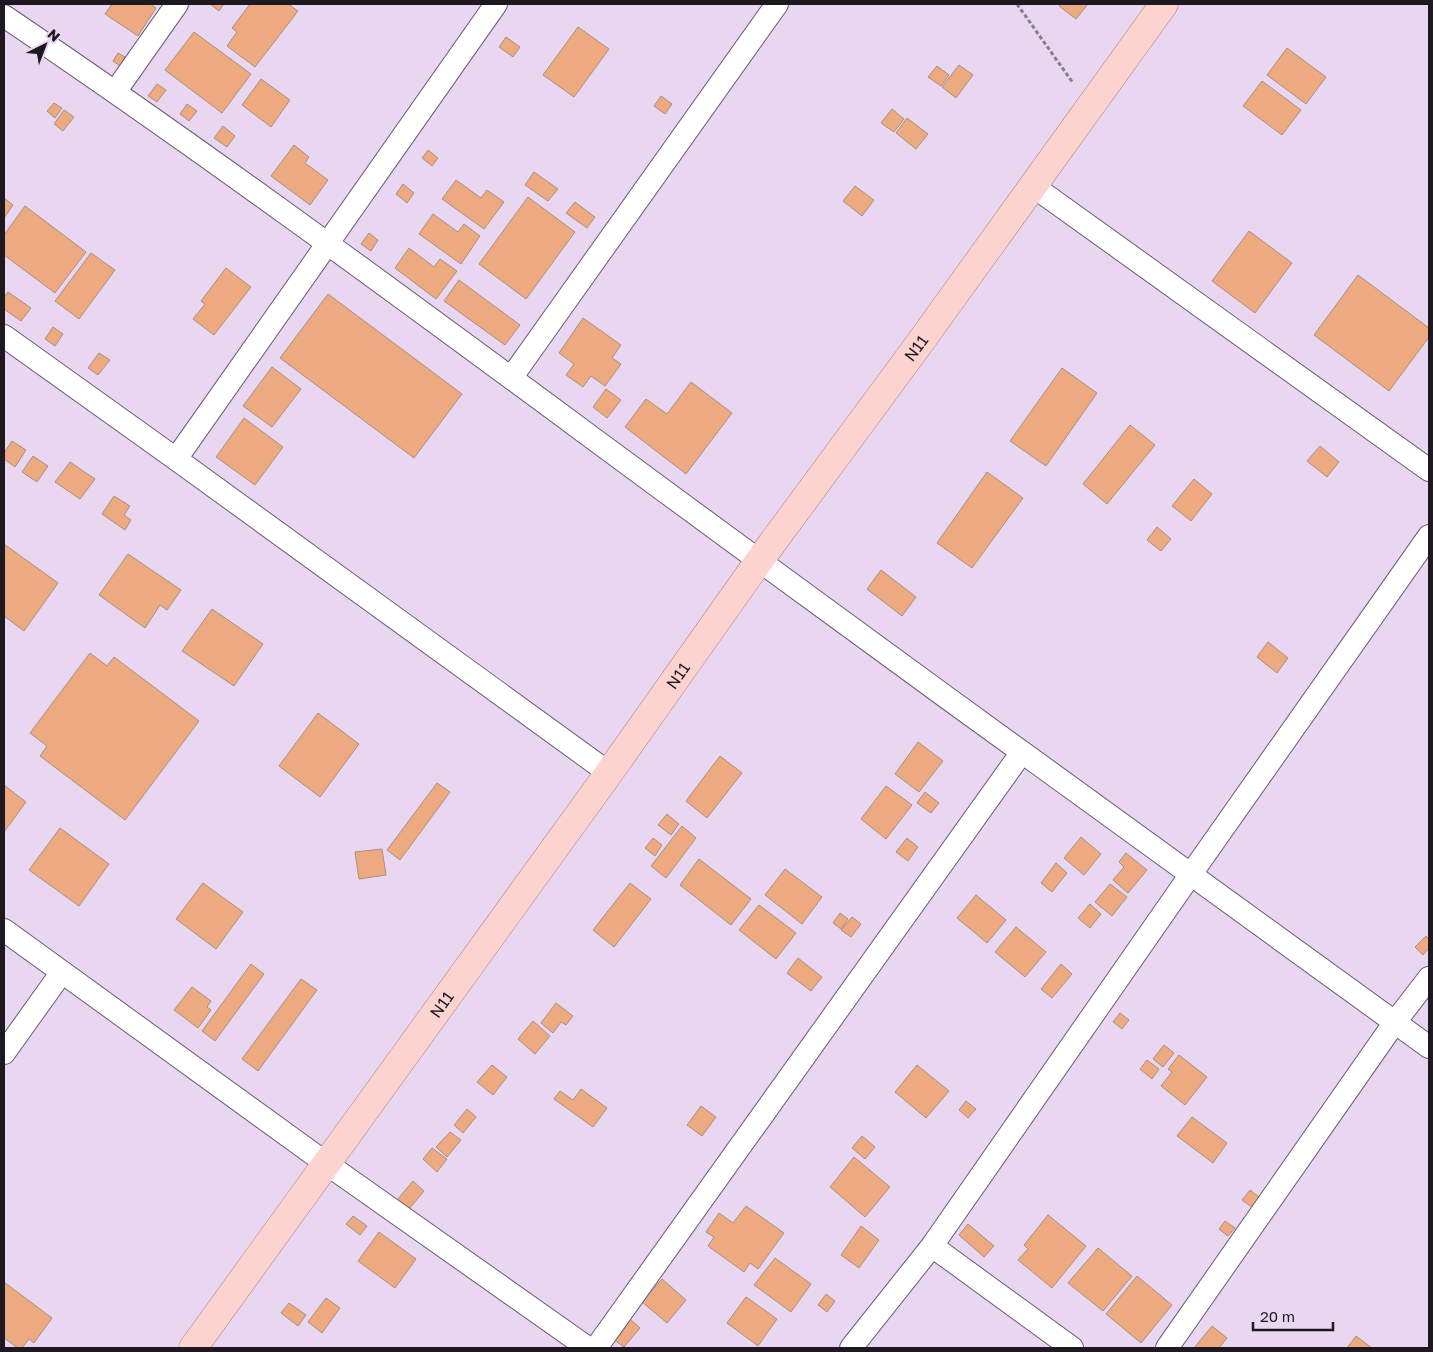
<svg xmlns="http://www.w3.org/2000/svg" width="1433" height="1352" viewBox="0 0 1433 1352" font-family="'Golos Text',sans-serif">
<rect width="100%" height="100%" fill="#e9d7f1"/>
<path fill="#edaa80" stroke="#a98f7f" d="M112,4H150L156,8L138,36L105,14Z
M210,4H224L219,11Z
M250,4H288L298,11L255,67L227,46L237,32L232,28Z
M1061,4H1088L1076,19L1059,6Z
M578,27L609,49L574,97L543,75Z
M194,32L251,74L222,113L165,70Z
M506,37L520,47L513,57L499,47Z
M1287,48L1326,77L1306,104L1267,75Z
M118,53L125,57L120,66L113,61Z
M959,65L973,75L956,98L942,87Z
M937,66L949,75L941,86L928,77Z
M261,79L290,100L271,127L242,105Z
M1262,81L1301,110L1282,135L1243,106Z
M157,84L166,90L157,102L148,96Z
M661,96L672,104L665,114L654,106Z
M54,103L62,108L55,118L47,111Z
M187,104L197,111L189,121L180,114Z
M892,109L904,119L894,132L881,123Z
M64,110L74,117L63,131L54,124Z
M907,118L928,134L916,149L896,133Z
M223,126L235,136L227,147L214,138Z
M294,145L309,157L305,163L328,180L310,205L271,176Z
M428,150L438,158L432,166L422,158Z
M534,172L558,189L548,201L525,185Z
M456,180L481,198L487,190L504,202L484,229L442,199Z
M403,184L414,193L407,203L396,194Z
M855,186L874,200L862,216L843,201Z
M528,197L575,232L526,299L479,264Z
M4,198L13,205L4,218Z
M575,202L595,217L587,228L566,213Z
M25,206L86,252L55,293L4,255V235Z
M433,214L458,232L464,224L480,236L461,264L419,234Z
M1249,231L1292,263L1255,313L1212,281Z
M369,233L378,240L371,251L361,244Z
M409,248L434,267L440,259L457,271L436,299L395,268Z
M91,253L115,270L79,319L55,301Z
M226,268L251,287L214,335L193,319L205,304L201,301Z
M1358,275L1429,328V337L1389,391L1314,335Z
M459,280L520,325L505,345L444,301Z
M8,292L31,308L21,321L4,309V298Z
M328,294L462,394L414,458L280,358Z
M583,318L621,345L612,358L621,364L605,386L591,376L583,387L566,375L574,364L559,353Z
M53,327L63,334L55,346L45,339Z
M99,353L110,360L98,375L88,368Z
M272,367L301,389L272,427L243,406Z
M1062,368L1097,393L1046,466L1010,441Z
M691,382L732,413L686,474L625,427L646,399L667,414Z
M606,389L621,400L607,418L593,407Z
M244,418L283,447L255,485L216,457Z
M1130,425L1155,445L1107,504L1083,484Z
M12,441L26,450L15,467L4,459V453Z
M1320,446L1339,462L1327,477L1307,461Z
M33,456L48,466L37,482L22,472Z
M70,462L95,479L80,499L55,482Z
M987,472L1023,498L972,568L937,543Z
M1194,479L1212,494L1191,521L1172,506Z
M114,496L130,506L124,515L131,520L125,530L102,514Z
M1157,527L1171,539L1161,551L1147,540Z
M4,544L58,583L24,631L4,616Z
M128,554L181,590L167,610L160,605L145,628L99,595Z
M881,570L916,597L902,616L867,589Z
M212,609L263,644L234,686L182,651Z
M1268,642L1288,658L1277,673L1257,657Z
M90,653L107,666L114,657L199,721L125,820L40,756L47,746L30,733Z
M318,713L359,744L320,797L279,766Z
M918,742L943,761L919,792L895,774Z
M720,756L742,773L707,818L686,801Z
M437,783L450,792L400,860L387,850Z
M4,785L26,802L4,832Z
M886,786L912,805L886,839L861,819Z
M925,792L939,803L931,813L917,803Z
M667,814L679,824L671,835L658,825Z
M682,826L696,838L666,878L651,866Z
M60,828L109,864L79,906L29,870Z
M1081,837L1101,854L1084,875L1064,858Z
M653,838L662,845L655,856L645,848Z
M907,838L918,847L908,861L896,852Z
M382,849L386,875L359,879L355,852Z
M1126,853L1147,870L1128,893L1113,880L1124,867L1119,862Z
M699,859L751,899L731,925L680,885Z
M1056,863L1067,873L1052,892L1041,883Z
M785,869L822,897L802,924L765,895Z
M203,883L243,912L216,949L176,919Z
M630,883L651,899L614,947L593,930Z
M1110,884L1127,897L1112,916L1095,902Z
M976,895L1006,920L987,943L957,918Z
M1090,904L1101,914L1090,928L1078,918Z
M759,905L796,933L776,959L739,930Z
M840,913L848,919L841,929L833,923Z
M852,917L861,924L851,937L841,930Z
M1016,927L1046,952L1025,977L995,952Z
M1426,936L1429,940V948L1423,955L1415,947Z
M798,958L822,977L811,991L787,973Z
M251,964L264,974L215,1041L202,1031Z
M1061,964L1072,974L1052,998L1041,989Z
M301,979L317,990L258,1071L242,1059Z
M192,987L211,1001L207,1007L211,1010L198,1028L174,1010Z
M556,1003L573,1016L566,1025L561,1022L553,1033L541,1023Z
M1120,1013L1129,1020L1122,1029L1113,1022Z
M533,1021L550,1036L535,1054L518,1039Z
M1164,1045L1174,1053L1163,1067L1153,1059Z
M1179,1055L1207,1077L1185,1105L1161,1086L1172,1072L1168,1069Z
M1147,1060L1159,1069L1152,1079L1140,1069Z
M492,1065L507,1077L493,1095L477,1082Z
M917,1065L949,1091L926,1118L895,1092Z
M581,1089L607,1108L593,1127L554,1099L560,1091L573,1100Z
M966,1101L976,1109L968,1118L959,1110Z
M701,1106L716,1117L702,1136L687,1125Z
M467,1109L476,1117L463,1133L454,1125Z
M1192,1117L1227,1143L1213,1163L1177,1136Z
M450,1132L461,1140L447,1157L436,1147Z
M862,1136L875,1147L865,1159L852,1148Z
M432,1148L447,1159L437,1172L423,1159Z
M854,1157L890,1187L865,1217L830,1187Z
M413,1181L424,1191L409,1209L397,1200Z
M1250,1190L1263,1200L1256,1210L1242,1200Z
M746,1206L784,1233L758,1269L750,1263L744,1272L708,1246L714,1237L706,1232L719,1213L733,1223Z
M1048,1215L1086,1246L1052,1288L1018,1260L1028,1249L1024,1245Z
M353,1216L367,1226L360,1235L346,1224Z
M1225,1221L1235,1228L1228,1236L1219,1229Z
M968,1224L994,1246L984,1257L959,1235Z
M861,1226L879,1240L859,1268L841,1255Z
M379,1232L416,1259L395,1288L358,1261Z
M1098,1248L1132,1276L1103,1311L1068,1283Z
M775,1258L811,1284L791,1312L754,1285Z
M1137,1276L1172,1305L1141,1343L1106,1314Z
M662,1279L686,1300L667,1323L642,1302Z
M4,1282L52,1318L34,1343L29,1339L22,1348H18L4,1338Z
M826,1294L835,1301L827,1312L818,1305Z
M746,1297L777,1319L758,1346L727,1323Z
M326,1298L340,1308L322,1333L308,1322Z
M289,1303L306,1315L298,1326L281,1313Z
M630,1319L640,1328L624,1347L613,1339Z
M1212,1326L1227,1338L1219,1348H1194Z
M1356,1336L1372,1348H1347Z"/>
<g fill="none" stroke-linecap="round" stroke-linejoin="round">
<g stroke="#6a5b71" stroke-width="24">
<path id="minor" d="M4,16C260,189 507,376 757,559C980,723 1205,884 1429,1047
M115,92L177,4
M1033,186L1429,470
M4,336L176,459L609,773
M511,378L777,4
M176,459L496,4
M4,930L327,1164L588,1348
M4,1053L62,972
M932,1246L1072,1348
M596,1348L1022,752
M851,1348L932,1246L1191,874L1429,536
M1167,1348L1395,1022L1429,978"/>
</g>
<g stroke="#ae7f7e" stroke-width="29">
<g id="primary">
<path id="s1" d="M193,1348L609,773L759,561L919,344L1164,4"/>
</g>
</g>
<path stroke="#887c8d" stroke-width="3" stroke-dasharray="4 2.5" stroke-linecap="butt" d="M1017,4L1073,83"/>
<use href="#minor" stroke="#fff" stroke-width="22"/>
<use href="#primary" stroke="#fdd3d0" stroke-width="28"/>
</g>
<g text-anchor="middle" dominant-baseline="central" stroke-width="4" stroke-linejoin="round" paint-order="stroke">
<g font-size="16" fill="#1e1821" stroke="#e9d7f1">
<text stroke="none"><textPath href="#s1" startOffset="1234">N11</textPath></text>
<text stroke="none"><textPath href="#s1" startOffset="829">N11</textPath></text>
<text stroke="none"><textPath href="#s1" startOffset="424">N11</textPath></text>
</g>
</g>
<rect width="1433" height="1352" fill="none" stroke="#1e1821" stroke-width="10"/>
<g transform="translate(45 45) rotate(42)" stroke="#e9d7f1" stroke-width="4" paint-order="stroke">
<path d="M0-4L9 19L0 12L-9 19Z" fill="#1e1821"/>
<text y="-8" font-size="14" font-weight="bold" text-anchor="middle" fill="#1e1821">N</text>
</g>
<path d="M1253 1322v8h80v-8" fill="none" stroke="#1e1821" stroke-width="2.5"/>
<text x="1260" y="1322" font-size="15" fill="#1e1821" stroke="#e9d7f1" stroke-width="4" paint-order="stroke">20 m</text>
</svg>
